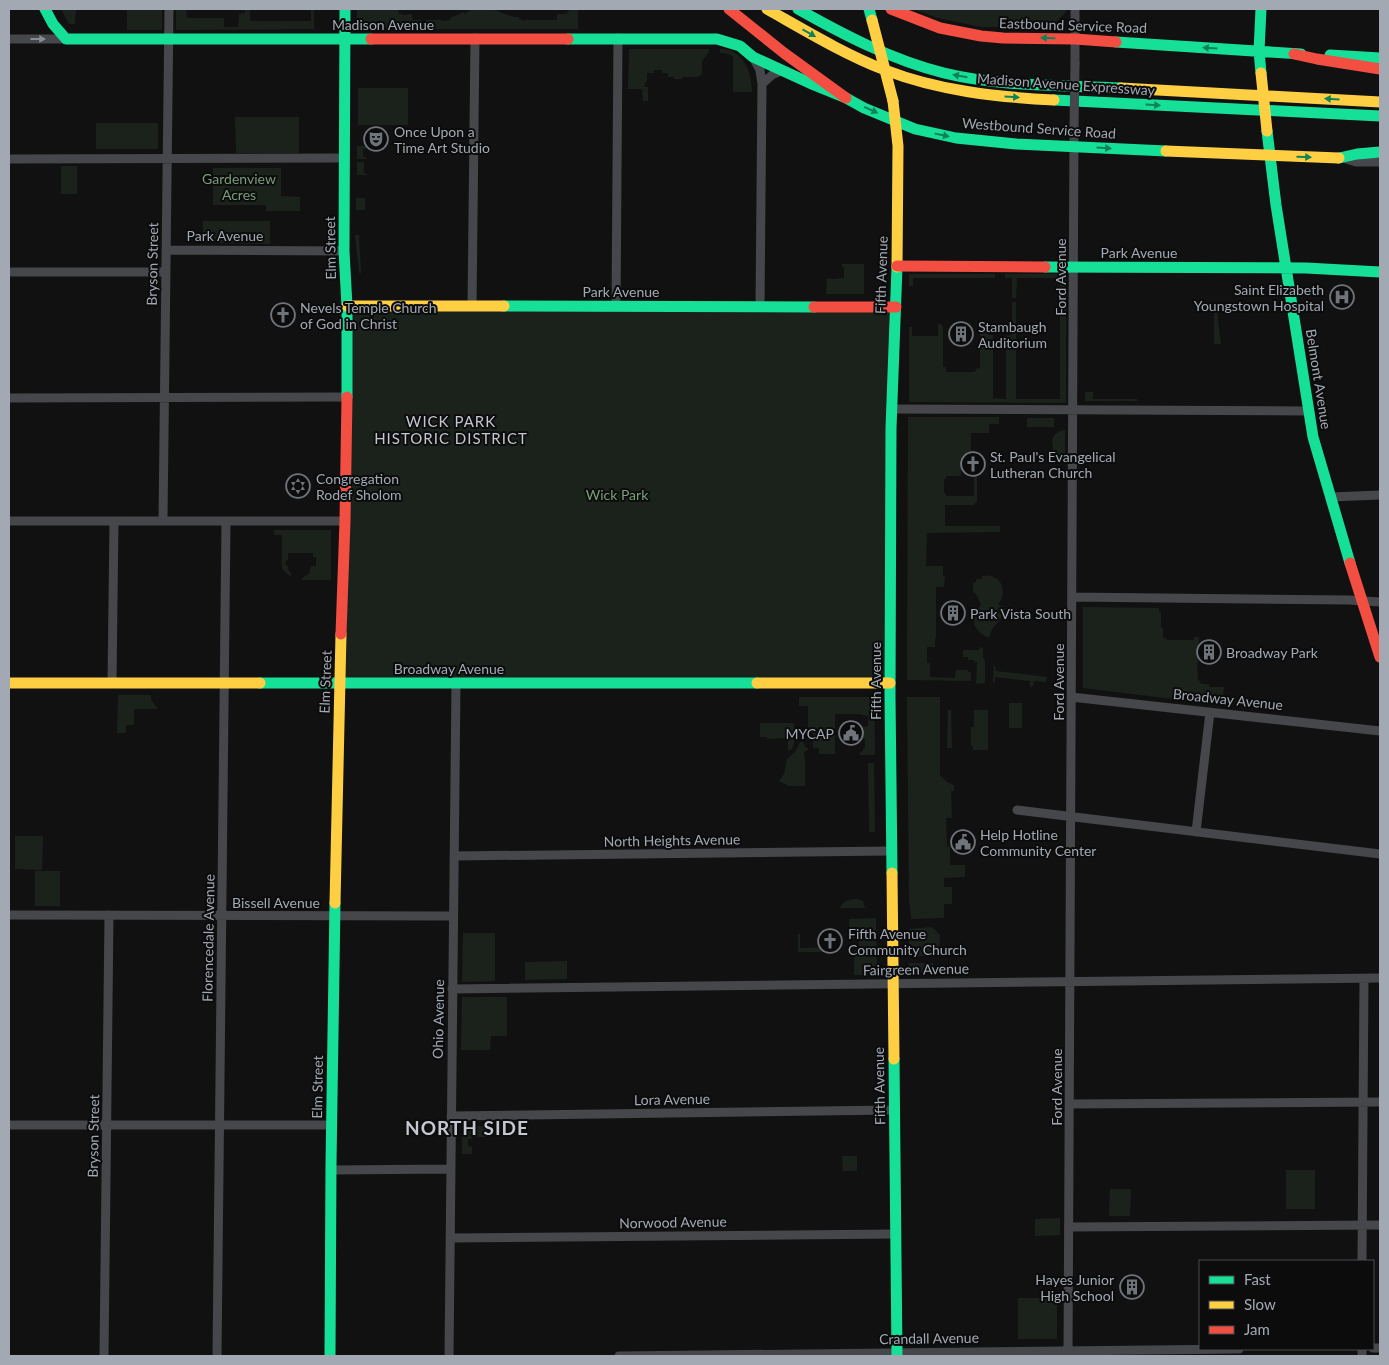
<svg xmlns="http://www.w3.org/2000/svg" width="1389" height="1365" viewBox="0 0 1389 1365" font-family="Lato,sans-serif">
<rect width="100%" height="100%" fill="#111112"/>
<path fill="#1b221c" d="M61,9H76L75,24H69Z
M127,9H162V30H127Z
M176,9H186L187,18H224V27H238L239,14L245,13V9H250V21H311V9H314V29L176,30Z
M357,9H398L399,10L398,12L400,15L402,13L403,15L412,14L413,20H421V22H426V20H442L443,21L450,20V18L464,12L465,14L472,9H495V10C501,12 513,18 519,17V19L526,21L527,19L529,20H557V14H566L569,11V9H578V29H357Z
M913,9H1066V12L1051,27H981L938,18Z
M629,49H709V52L702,61V74L697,77H682V79H674V77H668V73H662V70H654V73H647V82H645V87H648V101H643L642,89H628Z
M720,49C744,49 752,73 752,92H733V56L724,53H720Z
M358,88H408V125H358Z
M235,117H299V153H236Z
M96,123H158V149H96Z
M357,146H375V148L363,149V157H366V159H357Z
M357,162H364V173L367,174V175H357Z
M61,166H77V194H61Z
M213,168H281V196L300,197V211H266V205H213Z
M356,198H365V210H356Z
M203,221H270V244L203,243Z
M355,235H359L361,273H359Z
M842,264H864V294H826L827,278L833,279L844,278V267H842Z
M909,274H995V278H913V286H909Z
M1005,274H1066V403L909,402V327H912V336H938V324H941L943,327V367H946V372H975L976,369L980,368V325H988V335H993V398L1006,399V336L1012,335V302H1016V399H1060V278H1017L1016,298H1012V278H1005Z
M347,306L896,307L890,683H339Z
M1209,307H1217L1218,320L1221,344H1214V312H1209Z
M1085,392H1093V399H1137V401H1085Z
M908,417H999V424H989V433H971V458H970L969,461L961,462V476H946V479H944V493L946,494V496H974V477L972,476V475H977V501L973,505H945V526H1000V532L927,533L926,566H943V576H945L944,587H936V637L935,638V647H927V663H930V677L955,678L956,670H968V672H971V681L907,680Z
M1027,418H1054V427H1027Z
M1065,430V457L1058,456L1055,454C1050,442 1051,432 1065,430Z
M274,530H331V580H302V578L309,574L311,566H316V557H313V553H288V560H286L285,565L288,566V569L292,575L290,576L282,569V535H274Z
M982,576C985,576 988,575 991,576C1004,579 1006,595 998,604L1005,609L1000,620L992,629L989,638C973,631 969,619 981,605L976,594L973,592V583L976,582V579H982Z
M1083,607L1159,608V611L1161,612V628H1163V638H1166L1167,640H1194V637H1199L1198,663H1197L1198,680L1200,681L1201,684H1209L1210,687H1224L1222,705L1083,688Z
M980,647L983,648V657L985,661V683L976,684L977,662H974V660H968V657H963V650H979Z
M994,665L995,666L996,671L1047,677L1046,682L1034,681L1033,686L1031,687L1030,686V681L995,677V682L993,683Z
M118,695H151V700L158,709H134V725H126V733H117Z
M799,697H874L875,755H860V752L863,751V749L865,748V739H863V727L868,726V716L862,715L861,714H835V754H819V748H813V730L808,729V706H799Z
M907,697H940V775L947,782L954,785V791H951L952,818H946L947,847L950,846V865H965V877L944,878V887H952V904H944V918L911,919L910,905H909Z
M1009,703H1022V728H1009Z
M948,710H951L952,748H947Z
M974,710H988V750H973V746H971V727H974Z
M760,723H794V744L792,749L788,751V738L767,739V737H760Z
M800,742H803L806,748H808V750L804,752V757H805V786H789L779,781L784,774L787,759L795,752Z
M868,763H874L875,832H869Z
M15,836H43L42,870L15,869Z
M35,871H60V906H35Z
M857,899L863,901L865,908H840C843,900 848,900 857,899Z
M876,918L877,975H854V950H859V938H850L849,919Z
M932,927L940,935L939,953L933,956H909V929Z
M463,933H495V981L462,982Z
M798,934H800V948L828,947V952H798Z
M567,961V979L525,980V962Z
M909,963H933V973L909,974Z
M462,997H507V1036H491L490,1050H461Z
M462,1126H485L486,1137H472V1139H468V1146L472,1147V1154H462Z
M842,1156H857V1171H843Z
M1286,1170H1315V1209H1286Z
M1110,1189H1131L1130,1216H1109Z
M1060,1218V1235L1035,1236V1219Z
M1018,1298H1057V1339H1018Z"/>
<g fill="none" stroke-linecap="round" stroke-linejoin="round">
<path stroke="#46474a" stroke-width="9" d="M9,39H66
M753,57L760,70L762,84L760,306
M1075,64V9
M762,84L772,75L783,70
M9,159L344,158
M1346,159L1356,162H1380
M166,250L344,251
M9,272H166
M472,306L475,38
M616,306L618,38
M9,398L347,397
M892,409L1308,411
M1330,497L1380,495
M163,520L169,9
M9,521H345
M1072,597L1349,600L1380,602
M112,683L114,521
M1071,697L1380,731
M1017,810L1380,854
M1196,832L1210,712
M454,856L891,851
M9,915L453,916
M452,989L1380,978
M1070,1104L1380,1102
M451,1116L894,1110
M9,1125H332
M331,1170L451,1169
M1069,1227L1380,1225
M450,1238L895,1234
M1362,1261L1364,979
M1373,1348H1380
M104,1356L109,915
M217,1356L226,521
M449,1356L456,683
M619,1356L1239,1349
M1068,1356L1074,129
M1362,1356V1349"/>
<path stroke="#16e098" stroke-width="11" d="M45,9L53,24L66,39H371
M345,9L344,251L347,306V397
M798,9C844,35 892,60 944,73C1001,87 1062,85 1121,88
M869,9L872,20
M1261,9L1259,51L1261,73
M568,39H717L740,46L753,57L814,85L846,98L864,108L915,129L956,138L1016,144L1166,151
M1116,42L1301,54
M1330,55L1380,58
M1054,100L1380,116
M1267,131L1276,205L1313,437L1350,563
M1339,158L1357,154L1380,152
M1045,267L1306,268L1380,272
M504,306L814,307
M260,683H757
M892,873L890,696L891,428L897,267
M894,1059L897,1356
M330,1356L331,1164L335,903"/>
<path stroke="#ffcf43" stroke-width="11" d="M767,9C806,31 844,54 885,70C939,91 997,97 1054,100
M1121,88L1380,102
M893,101L898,146L897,267
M1166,151L1339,158
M347,306H504
M9,683H260
M757,683H890
M892,873L894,1059
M335,903L341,634"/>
<path stroke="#f24e42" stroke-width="11" d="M729,9L784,53L846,98
M891,9L940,28L981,36L1003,38L1075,39L1116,42
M371,39H568
M1294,54L1317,59L1380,69
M897,266L1045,267
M814,307H896
M1350,563L1380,657
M341,634L345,521L347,397"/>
<path stroke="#46474a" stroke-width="9" d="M1074,129L1075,64"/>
<path stroke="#ffcf43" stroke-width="11" d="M872,20L893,101
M1261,73L1267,131"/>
</g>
<defs><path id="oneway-solid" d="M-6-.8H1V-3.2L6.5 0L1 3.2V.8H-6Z" transform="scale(1.25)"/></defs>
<g fill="#128159">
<use href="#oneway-solid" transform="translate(809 33) rotate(29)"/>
<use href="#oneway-solid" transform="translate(1048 38) rotate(-179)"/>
<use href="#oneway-solid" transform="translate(1210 48) rotate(-176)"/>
<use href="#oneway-solid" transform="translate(960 76) rotate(-170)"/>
<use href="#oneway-solid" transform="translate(1012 97) rotate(4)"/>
<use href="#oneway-solid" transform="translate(1332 99) rotate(-177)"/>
<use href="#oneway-solid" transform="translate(1153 105) rotate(3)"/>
<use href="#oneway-solid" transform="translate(871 110) rotate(24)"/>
<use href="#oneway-solid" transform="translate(942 135) rotate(12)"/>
<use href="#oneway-solid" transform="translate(1104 148) rotate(3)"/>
<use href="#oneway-solid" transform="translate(1304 157) rotate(1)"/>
</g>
<use fill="#868c94" href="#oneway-solid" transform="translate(38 39)"/>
<defs>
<g id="theatre-ring" transform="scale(1.25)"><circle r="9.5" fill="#0c0c0d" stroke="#6f747b" stroke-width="1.5"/><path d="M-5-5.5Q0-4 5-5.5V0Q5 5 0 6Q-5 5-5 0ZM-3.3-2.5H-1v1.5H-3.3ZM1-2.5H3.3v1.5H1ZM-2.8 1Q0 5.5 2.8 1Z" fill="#6f747b"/></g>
<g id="hospital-ring" transform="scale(1.25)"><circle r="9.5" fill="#0c0c0d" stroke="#6f747b" stroke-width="1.5"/><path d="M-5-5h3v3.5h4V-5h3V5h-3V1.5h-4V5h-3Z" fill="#6f747b"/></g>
<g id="church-ring" transform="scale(1.25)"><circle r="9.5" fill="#0c0c0d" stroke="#6f747b" stroke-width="1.5"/><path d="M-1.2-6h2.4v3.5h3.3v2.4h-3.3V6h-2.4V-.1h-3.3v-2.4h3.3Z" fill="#6f747b"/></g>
<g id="building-ring" transform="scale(1.25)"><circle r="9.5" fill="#0c0c0d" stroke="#6f747b" stroke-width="1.5"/><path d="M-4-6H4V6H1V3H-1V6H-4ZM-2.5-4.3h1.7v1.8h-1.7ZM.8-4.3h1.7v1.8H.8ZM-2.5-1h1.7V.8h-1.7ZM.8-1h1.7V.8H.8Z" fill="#6f747b"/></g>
<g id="synagogue-ring" transform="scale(1.25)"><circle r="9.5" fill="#0c0c0d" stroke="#6f747b" stroke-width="1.5"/><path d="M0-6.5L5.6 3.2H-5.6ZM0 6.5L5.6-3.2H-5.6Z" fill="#6f747b"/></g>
<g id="civic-ring" transform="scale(1.25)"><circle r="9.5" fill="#0c0c0d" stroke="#6f747b" stroke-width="1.5"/><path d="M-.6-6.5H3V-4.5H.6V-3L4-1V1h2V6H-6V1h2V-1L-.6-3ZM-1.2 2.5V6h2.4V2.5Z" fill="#6f747b"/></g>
</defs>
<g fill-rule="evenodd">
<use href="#theatre-ring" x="376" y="139"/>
<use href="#hospital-ring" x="1342" y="297"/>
<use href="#church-ring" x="283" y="315"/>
<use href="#building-ring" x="961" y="334"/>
<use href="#church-ring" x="973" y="464"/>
<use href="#synagogue-ring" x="298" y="486"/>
<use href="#building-ring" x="953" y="613"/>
<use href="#building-ring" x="1209" y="652"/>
<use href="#civic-ring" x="851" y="733"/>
<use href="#civic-ring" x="963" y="842"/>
<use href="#church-ring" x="830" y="941"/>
<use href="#building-ring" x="1132" y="1287"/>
</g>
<g text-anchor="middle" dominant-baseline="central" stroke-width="4" stroke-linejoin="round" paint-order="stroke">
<g font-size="14" fill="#a2a9b3" stroke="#0c0c0d">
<text x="383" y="24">Madison Avenue</text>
<text transform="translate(1073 25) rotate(2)">Eastbound Service Road</text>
<text transform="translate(1066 84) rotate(4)">Madison Avenue Expressway</text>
<text transform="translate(1039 128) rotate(4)">Westbound Service Road</text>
<text x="225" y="235">Park Avenue</text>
<text transform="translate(330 248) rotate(-91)">Elm Street</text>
<text x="1139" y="252">Park Avenue</text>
<text transform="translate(152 264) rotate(-89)">Bryson Street</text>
<text transform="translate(881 275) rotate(-88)">Fifth Avenue</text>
<text transform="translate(1060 277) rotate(-90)">Ford Avenue</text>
<text x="621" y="291">Park Avenue</text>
<text transform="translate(1319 379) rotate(81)">Belmont Avenue</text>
<text x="449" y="668">Broadway Avenue</text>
<text transform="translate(875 681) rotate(-90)">Fifth Avenue</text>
<text transform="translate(325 682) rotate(-88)">Elm Street</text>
<text transform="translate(1058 682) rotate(-90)">Ford Avenue</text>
<text transform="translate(1228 699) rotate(6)">Broadway Avenue</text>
<text transform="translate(672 840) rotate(-1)">North Heights Avenue</text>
<text x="276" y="902">Bissell Avenue</text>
<text transform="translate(208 938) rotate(-89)">Florencedale Avenue</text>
<text transform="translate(916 969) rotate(-1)">Fairgreen Avenue</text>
<text transform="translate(438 1019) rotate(-89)">Ohio Avenue</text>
<text transform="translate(879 1086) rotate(-91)">Fifth Avenue</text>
<text transform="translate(317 1087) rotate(-89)">Elm Street</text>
<text transform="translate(1056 1087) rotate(-90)">Ford Avenue</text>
<text transform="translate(672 1099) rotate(-1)">Lora Avenue</text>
<text transform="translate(93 1136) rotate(-89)">Bryson Street</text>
<text transform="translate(673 1222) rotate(-1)">Norwood Avenue</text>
<text transform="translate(929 1338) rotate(-1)">Crandall Avenue</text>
</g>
<g font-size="14" fill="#a2a9b3" stroke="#0c0c0d" text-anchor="start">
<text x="394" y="131">Once Upon a<tspan x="394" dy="16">Time Art Studio</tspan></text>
<text x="1324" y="289" text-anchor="end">Saint Elizabeth<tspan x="1324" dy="16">Youngstown Hospital</tspan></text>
<text x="300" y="307">Nevels Temple Church<tspan x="300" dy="16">of God in Christ</tspan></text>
<text x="978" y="326">Stambaugh<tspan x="978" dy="16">Auditorium</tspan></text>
<text x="990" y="456">St. Paul's Evangelical<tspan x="990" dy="16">Lutheran Church</tspan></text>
<text x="316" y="478">Congregation<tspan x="316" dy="16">Rodef Sholom</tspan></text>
<text x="970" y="613">Park Vista South</text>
<text x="1226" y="652">Broadway Park</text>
<text x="834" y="733" text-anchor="end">MYCAP</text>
<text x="980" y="834">Help Hotline<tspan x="980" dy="16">Community Center</tspan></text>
<text x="848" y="933">Fifth Avenue<tspan x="848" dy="16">Community Church</tspan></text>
<text x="1114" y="1279" text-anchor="end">Hayes Junior<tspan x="1114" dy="16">High School</tspan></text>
</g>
<g font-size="14" fill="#7b9d7a" stroke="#0c0c0d">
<text x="239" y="178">Gardenview<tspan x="239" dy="16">Acres</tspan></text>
<text x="617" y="494">Wick Park</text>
</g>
<g font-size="15" letter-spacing="1" fill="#c3c7cf" stroke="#0c0c0d">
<text x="451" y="421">WICK PARK<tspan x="451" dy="17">HISTORIC DISTRICT</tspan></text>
</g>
<g font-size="19" font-weight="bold" letter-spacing="1" fill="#c3c7cf" stroke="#0c0c0d">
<text x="467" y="1127">NORTH SIDE</text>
</g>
</g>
<rect width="1389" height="1365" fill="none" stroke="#a2a9b3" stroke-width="20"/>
<rect x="1199" y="1260" width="175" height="90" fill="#0c0c0d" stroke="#484b4f"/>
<rect x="1209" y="1276" width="25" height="8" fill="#16e098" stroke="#484b4f"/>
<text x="1244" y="1285" font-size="15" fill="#a2a9b3">Fast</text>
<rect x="1209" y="1301" width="25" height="8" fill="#ffcf43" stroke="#484b4f"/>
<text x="1244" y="1310" font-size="15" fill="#a2a9b3">Slow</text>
<rect x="1209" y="1326" width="25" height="8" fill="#f24e42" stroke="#484b4f"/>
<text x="1244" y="1335" font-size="15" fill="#a2a9b3">Jam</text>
</svg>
